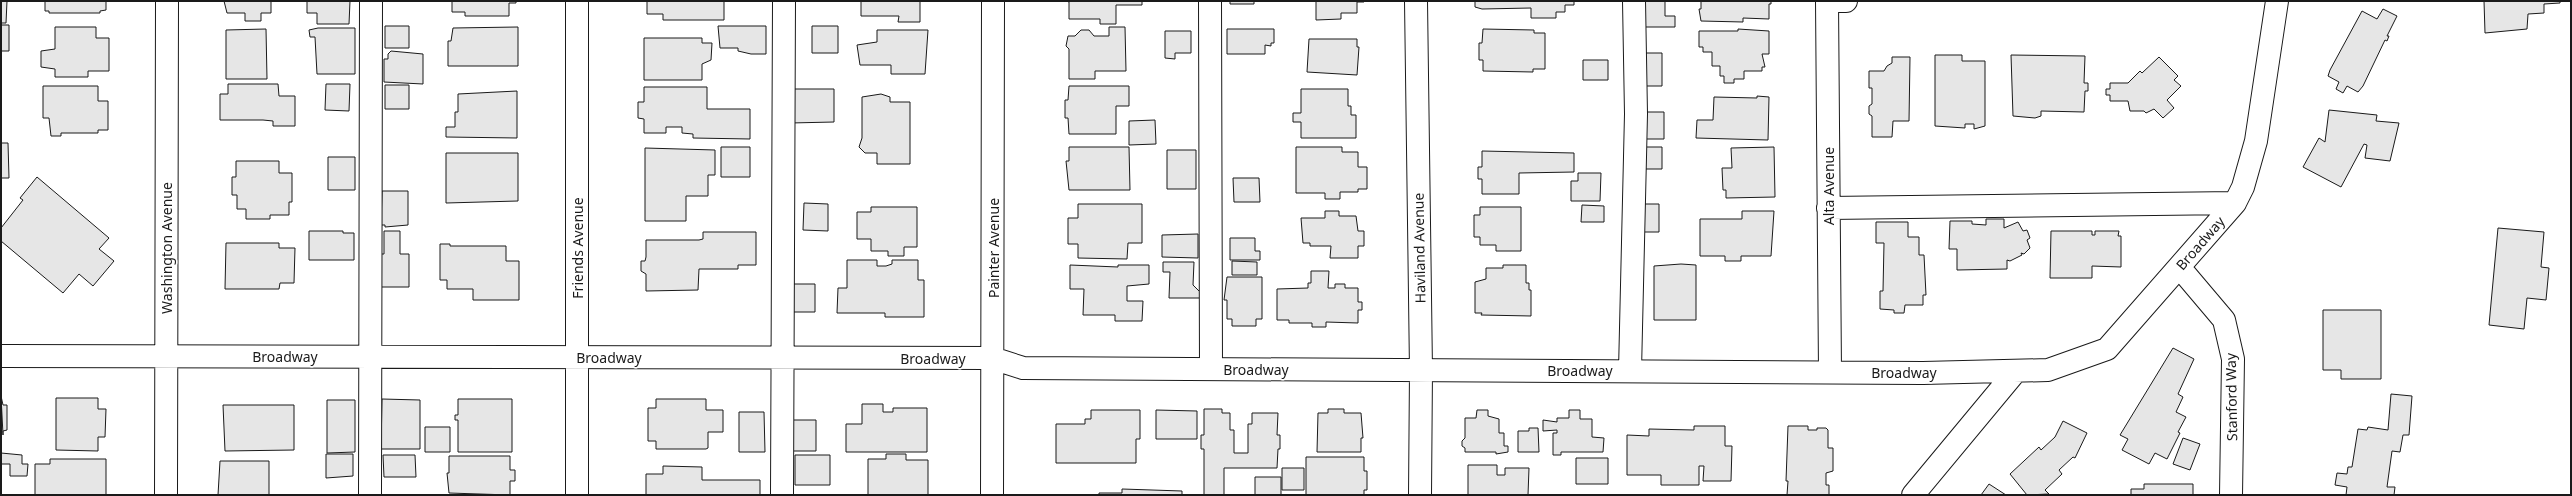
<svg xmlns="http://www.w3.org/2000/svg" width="2572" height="496" viewBox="0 0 2572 496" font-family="'Noto Sans',sans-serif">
<rect width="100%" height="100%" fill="#fff"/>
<path fill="#e6e6e6" stroke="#1a1a1a" d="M1,1H7L6,23H1Z
M45,1H106V10L100,11V13H49V11H45Z
M224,1H271V13H261V21H245V13H227Z
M307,1H350L349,24H317V13H307Z
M452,1H516V3H509V16H465V12H452Z
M647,1H724V20H663V14H647Z
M861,1H927H920V22H898L899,16H861Z
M1142,1V5H1116V24H1100V19H1069V2L1067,1Z
M1230,1H1254V4H1230Z
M1316,1H1364V2H1357V13H1341V19L1316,20Z
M1475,1H1574V5H1565V12H1556V18H1531V8L1482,9L1475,7Z
M1639,1H1665V16H1675V27H1639Z
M1701,1H1771V4H1769V19L1743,18V22L1701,21L1699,9H1701Z
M2484,1H2560V3L2544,4V13L2528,14L2527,29L2485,33Z
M2383,9L2397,16L2387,36H2389L2387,41L2385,40L2363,86L2358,92L2347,86L2343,93L2336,89L2339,82L2328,76L2330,70L2362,11L2377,19Z
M1,25H9V51H1Z
M385,26H409V48H385Z
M718,26H766V54H751L738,51V48H720Z
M812,26H838V53H812Z
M55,27H96V38H109V71H88V77H55V69L41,67V51L55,49Z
M518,27V66H448V41H451L453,28Z
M1109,27H1125L1126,71H1095V79H1069V49L1066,46L1068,36H1075L1081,30H1089L1094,36H1109Z
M318,28H355V74H317L315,37H310L309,30Z
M266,29L267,79H226V30Z
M1227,29H1274V43H1271V46L1265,45V54H1227Z
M1483,29L1534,30V33H1545V69H1533V72L1483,71V60H1479V43H1482Z
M1738,29L1769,31V54H1762L1765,67H1762V71H1744V79H1734V83H1724V76H1720V66H1712V52H1703V47H1699V31H1738Z
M877,30H928L925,74H891V65H860L857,45L877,42Z
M1165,31H1191V53H1175V59L1165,58Z
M644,38H702V43H712L711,60L702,64V80H644Z
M1309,39H1357V47H1359L1357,75L1307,72Z
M391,51L423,54V84L384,82V59H388V54Z
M1638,53H1662V86H1641Z
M1935,55H1962V61H1985V126L1974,129V124H1965V128L1935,126Z
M2011,55L2085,56L2084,83H2088V91H2085L2084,112L2041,111V116L2035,118L2013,116Z
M1892,57H1910L1909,121H1893L1892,137H1872V116L1869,114V106L1872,104V88H1869V71H1884L1887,66L1892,63Z
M2159,57L2178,76L2174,80L2181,86L2167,100L2174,108L2163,118L2154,109L2146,113L2144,111H2130L2128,101H2110V95H2106V89H2110V83H2128L2140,71L2142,73Z
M1583,60H1608V80H1583Z
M228,84H278L279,96H295V126H273V121L263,120H220V94H228Z
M326,84H350L349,111L325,110Z
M385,85H409V109H385Z
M43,86H98V101H108V130H98V133H61V136H51L49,118H43Z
M1069,86H1129V106H1116V134H1069L1068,118H1065V100H1068Z
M644,87H707V109H750V139L693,138V134L682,133V127H666V133H644V119L638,118V102H644Z
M790,89H834V122L790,123Z
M1301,89H1348V106H1351V115H1356V138H1301V122H1293V113H1301Z
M517,91V138L446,137V127H455V112H458V94Z
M881,94L890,97V102H910V164H877V153H865L859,147L862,138V97Z
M1757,96L1769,97L1768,140L1696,138L1697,120H1713L1714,97L1757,98Z
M2329,110L2377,115L2376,121L2399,123L2390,161L2365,158L2367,145L2364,144L2341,187L2303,167L2319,138L2325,142Z
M1640,112H1664V139H1640Z
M1155,120L1156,144L1129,145V121Z
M1,143H8L9,178H1Z
M721,147H750V177H721Z
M1069,147H1129L1130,190H1069L1066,161H1069Z
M1296,147H1342V152H1358V167H1367V189H1358V192H1340V199H1325V193H1296Z
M1638,147H1662V169H1638Z
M1774,147L1775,197L1726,198V190H1723L1722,168H1732L1731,148Z
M645,148L715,150V175H708V196H686V221H645Z
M1167,150H1196V189H1167Z
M1482,151L1574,153V172L1519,173V194H1482V179H1478V167H1482Z
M446,153H518V201L446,203Z
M328,157H355V190H328Z
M236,161H279V173H292V202H289V215H270V219H246V209H237V195H232V177H236Z
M1578,173H1601L1600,201H1571V181H1578Z
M37,177L109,238L99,249L114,261L93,286L79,274L63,293L1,241V228L23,200L20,198Z
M1233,178H1259L1260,202H1234Z
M382,191H408V225L385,227V225H381Z
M804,203L828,204V231L803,230Z
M1078,204H1142V243H1128L1127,259L1078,258V244H1068V218H1078Z
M1635,204H1659V232H1635Z
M1582,205L1604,206V222H1581Z
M871,207H917V247H904V256H888V251H871V239H857V212H871Z
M1480,207H1521V251H1496V245H1480V237H1474V215H1480Z
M1325,211H1339V216H1356L1358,231H1364V246H1358V258H1330L1331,246H1310V243H1303L1301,218H1325Z
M1742,211H1774L1771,256H1741V261H1725V256H1700V219H1742Z
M1986,219H2004V228L2018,222L2023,231L2027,230L2030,238L2027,240L2030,248L2024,254L2021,253L2022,255L2010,261L2007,260V269L1957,270V249H1949L1950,221H1972V224L1986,225Z
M1876,222H1908V237H1919V255H1924L1926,295H1923V305H1905L1904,313H1894V310L1880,309V291H1883L1884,243H1876Z
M2498,228L2544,232L2541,267L2549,268L2546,300L2527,298L2524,329L2489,325Z
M309,231H343V233H354V260H309Z
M384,231H400V254H409V287H380V254H384Z
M2051,231H2092V235H2095V231H2119L2118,236H2121V267L2092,266V278H2050Z
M703,232H756V265H738V269H699L698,290L646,291V274L641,271V261H645L646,257V240H699L703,239Z
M1198,234V258L1162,257V235Z
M1230,238H1255V251H1260V260H1230Z
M226,243H279V248H295L294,283H280L279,289H225Z
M440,244H450V246H506V261H519V300H473V289H447V280H440Z
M847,260H877V266H886L892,264V260H918V280H924V317H885V313H837L838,288H847Z
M1232,261L1257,262V275H1232Z
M1163,262H1194L1193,285L1200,292V298H1169L1170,272H1163Z
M1681,264L1696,265V320H1654V266Z
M1070,265L1118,267V265H1149V284L1127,286V301H1143L1142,321H1115V315H1083L1084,289H1070Z
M1503,265H1526V283H1529V290H1531V316L1481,315L1482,313H1475V282L1486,279V268H1503Z
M1311,271H1329L1328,288H1335V284H1345V288H1358V302H1362V310H1358V323L1326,322V327H1312V323H1289V320H1277V289L1308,288V283H1311Z
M1227,277H1262V319H1256V326H1232V319H1227V300H1224Z
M792,284H815V312H792Z
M2323,310H2381V379H2341V370H2323Z
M2173,348L2194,359L2178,394L2183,397L2176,412L2186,417L2178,432L2180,433L2167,459L2155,453L2149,464L2122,450L2128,439L2120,435Z
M2391,394L2412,396L2409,435H2403L2400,452L2392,451L2387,487H2395L2394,495H2346L2347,487L2335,485L2337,473L2347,474L2348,467H2352L2358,429L2367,430L2368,427L2388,430Z
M1,396L3,405H7V430L3,431V435Z
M56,398H98V409H106L105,437H98V451L56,450Z
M382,399L420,400V449H381Z
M458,399H512V452H458V420H455V415H458Z
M656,399H706V410H723V432H708V448L706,449H656V441H648V408H656Z
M327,400H355V452L327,453Z
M862,404H883V412H893V408H927V452H846V424H862Z
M223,405H294V450L225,451Z
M1204,409H1222V413H1230V430H1234V453H1248V424H1252V413H1278L1277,435H1280V449H1278L1277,468H1224V495H1204V449H1201V435H1204Z
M1328,409H1344V413H1361L1363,438H1361V452H1317L1318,413H1328Z
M1091,410H1140V439H1136V463H1056V424H1085V419H1091Z
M1156,410L1197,411V439H1156Z
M1477,410H1488V416L1499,419V433H1504V446H1508V452L1496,454V452H1465V448L1462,446V441L1465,438V418H1476Z
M1569,410H1580V419H1592V437L1604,438L1603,452H1561V455H1553V433H1557V430L1543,431V420L1557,422V418H1569Z
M739,412H764L765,452H739Z
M790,420H816V451H790Z
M2063,421L2087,433L2075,458L2073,457L2059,470L2062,474L2045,490L2049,494L2027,495L2010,474L2039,447L2041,450L2055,437Z
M1694,426H1725V446H1732L1731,481H1703L1704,466H1699V485H1661V475H1627V435L1649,436V429L1694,430Z
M1788,426H1808V430H1817V428H1826L1828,430V448H1833V471L1826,473V485H1829V495H1787L1788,481H1786Z
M425,427H450V452H425Z
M1529,428H1538L1539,452H1518V431H1529Z
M2183,438L2200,444L2190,470L2173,464Z
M1,453L22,455V464H28L27,476H10V464H1Z
M326,454H353V476L326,478Z
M886,454H906V460H928V495H868V459H886Z
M383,455H415L416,477H384Z
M795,455H830V485H795Z
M449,456H510V470H515V481H510V495L449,493L447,473H449Z
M1306,457H1364V471H1367V490H1364V495H1306Z
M1576,458H1608V484H1576Z
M50,459H106V495H35V464H50Z
M220,461H269V495H218Z
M1468,465H1497V475H1505V468H1529L1528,495H1468Z
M663,466L702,467V480H760V495H646V474H663Z
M1282,468H1304V490H1282Z
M1255,477H1281V495H1255Z
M1989,484L2006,495H1981Z
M2144,484H2193V495H2131V489H2144Z
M1122,489L1182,491V495H1099V493H1122Z"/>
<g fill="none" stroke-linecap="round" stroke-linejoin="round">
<g stroke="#1a1a1a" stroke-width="24">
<path id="minor" d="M1210,1L1211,369
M1416,1L1421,370L1420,495
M1828,208L2235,203
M2180,268L2224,320L2233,359L2231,495
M1,356L992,358L1023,368L1923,373L2048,370L2107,349L2235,203L2243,187L2256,141L2277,1
M1630,371L1636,114L1634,1
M1830,372L1827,1H1846
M166,495L167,1
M370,495L371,1
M577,495V1
M782,495L784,1
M992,495L993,1
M1913,495L2016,371"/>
</g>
<use href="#minor" stroke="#fff" stroke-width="22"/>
</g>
<g text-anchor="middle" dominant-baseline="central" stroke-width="3" stroke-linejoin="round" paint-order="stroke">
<g font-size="14" fill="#1a1a1a" stroke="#fff">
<text transform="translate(1828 186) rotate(-90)">Alta Avenue</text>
<text transform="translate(2200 243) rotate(-49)">Broadway</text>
<text transform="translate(166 248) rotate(-90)">Washington Avenue</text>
<text transform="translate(577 248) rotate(-90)">Friends Avenue</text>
<text transform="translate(993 248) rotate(-90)">Painter Avenue</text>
<text transform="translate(1419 248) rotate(-91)">Haviland Avenue</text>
<text x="285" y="356">Broadway</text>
<text x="609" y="357">Broadway</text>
<text x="933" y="358">Broadway</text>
<text x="1256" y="369">Broadway</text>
<text x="1580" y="370">Broadway</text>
<text x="1904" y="372">Broadway</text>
<text transform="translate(2231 397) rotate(-91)">Stanford Way</text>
</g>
</g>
<rect width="2572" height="496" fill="none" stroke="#1a1a1a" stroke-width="4"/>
</svg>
